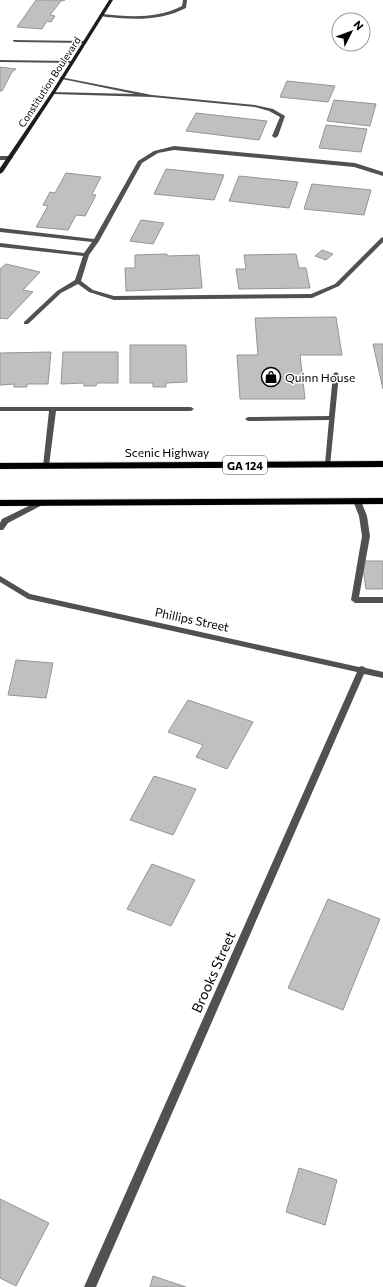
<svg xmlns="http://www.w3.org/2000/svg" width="383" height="1287" viewBox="0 0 383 1287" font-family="Commissioner,sans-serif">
<rect width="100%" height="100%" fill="#fff"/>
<path fill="#c0c0c0" stroke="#959595" d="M36,0H65L61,1L50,15L55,16L51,22L47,21L42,29L17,27Z
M0,67L16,69L12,72L2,91H0Z
M287,81L335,86L328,102L280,97Z
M334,100L376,104L370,126L327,121Z
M196,113L267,121L259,140L186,131Z
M326,125L367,129L361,152L319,148Z
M166,169L224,175L214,200L154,194Z
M66,173L101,177L92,194L96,195L85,216L76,215L68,230L36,227L48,206L43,205L50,192L55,193Z
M239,176L298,182L289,208L229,201Z
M312,184L371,190L364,215L304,209Z
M141,220L164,223L153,244L130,241Z
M322,250L333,254L326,260L315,256Z
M167,254V256L199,255L202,288L126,291L125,268H135V255Z
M296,254L299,268H306L310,288L239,289L236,269H246L244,255Z
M6,264L40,272L23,290L33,292L7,319L2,318L0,319V269Z
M336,317L342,355H300L305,399H240L237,355H258L255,318Z
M373,344H383V389Z
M130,345H186L187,382L166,383V387H153V383H130Z
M51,352L48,384H27V387H14V384L0,385V353Z
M63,352H118V383H97L96,386H84V383L61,384Z
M362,561H383V589H366Z
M16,660L53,663L46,698L8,695Z
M188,700L253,722L227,769L196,757L203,745L168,732Z
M154,776L196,789L173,835L130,820Z
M152,864L195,880L171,926L127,909Z
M328,899L380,919L343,1010L288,988Z
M299,1168L337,1180L325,1225L286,1212Z
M0,1199L49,1223L16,1286L0,1278Z
M153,1276L186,1287H150Z"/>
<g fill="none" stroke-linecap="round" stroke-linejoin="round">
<g stroke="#dbdbdb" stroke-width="1">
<path id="highway" d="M383,461V467L0,469V463Z
M383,498V504L0,506V500Z"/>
</g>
<path fill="#515151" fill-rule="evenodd" d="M183,0H187L186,8C164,19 142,20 118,18C112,17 105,18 100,15L102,14C130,17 156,19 182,6Z
M13,40L85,41L87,42L85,43L15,42L13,41Z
M0,60L72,61L74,62L72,63L0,62Z
M60,77L152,95L255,105L273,109L285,116L278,136L275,138L272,136L280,117L269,111L255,107L152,97L51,94V92H53L135,94L62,79H60Z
M174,146L355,163L383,172V176L354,167L174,150L158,153L142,163L99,241L89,255L81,281L93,290L114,296L311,294L335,284L381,238L383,237V242L339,286L312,298L114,300L89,292L78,284L61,293L28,324H24V322L57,291L75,280L83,256L0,247V243L84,253L92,242L0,232V228L94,239L138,161L154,151Z
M336,372L339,374L330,466H328L325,464L329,420L248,421L245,419L248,417L329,416L333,374Z
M0,407H191L194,409L191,411H56L49,466L46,468L43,466L49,411H0Z
M354,499H357L361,501L367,516L370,536L359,597H383V603H355L351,600L362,536L359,516L353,501Z"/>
<path fill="#515151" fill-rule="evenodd" d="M0,156H10L13,158L10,160H0Z
M41,500H44L48,502L8,523L3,530H0V523L2,519Z
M0,576L30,594L359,667L362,666L366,668L383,672V678L364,674L96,1287H84L357,672L28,599L0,582Z"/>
<path fill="#1e1e1e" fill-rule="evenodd" d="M109,0H113L55,93L3,172L0,174V168L51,93Z"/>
<use href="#highway" fill="#000" fill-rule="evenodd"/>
</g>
<defs>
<g id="shop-ring" transform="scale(1)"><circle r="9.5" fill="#fff" stroke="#000" stroke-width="1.5"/><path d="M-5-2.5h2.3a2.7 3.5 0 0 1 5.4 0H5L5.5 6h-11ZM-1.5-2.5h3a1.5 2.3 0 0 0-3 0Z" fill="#000"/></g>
</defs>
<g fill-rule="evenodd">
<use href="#shop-ring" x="271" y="377"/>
</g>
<g text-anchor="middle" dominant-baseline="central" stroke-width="3" stroke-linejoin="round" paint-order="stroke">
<g font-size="10" fill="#000" stroke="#fff">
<text transform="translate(49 82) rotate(-57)">Constitution Boulevard</text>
</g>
<rect fill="#fff" stroke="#4c4c4c" stroke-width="1" x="223" y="456" width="44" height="18" rx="3"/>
<g font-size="11" font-weight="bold" fill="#000">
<text x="245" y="465">GA 124</text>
</g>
<g font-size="12" fill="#000" stroke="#fff" text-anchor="start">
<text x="285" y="377">Quinn House</text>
</g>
<g font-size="12" fill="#000" stroke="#fff">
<text x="167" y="452">Scenic Highway</text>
<text transform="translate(192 619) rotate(12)">Phillips Street</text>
</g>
<g font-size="14" fill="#000" stroke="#fff">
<text transform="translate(213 972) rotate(-66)">Brooks Street</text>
</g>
</g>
<g transform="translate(351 32) rotate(48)"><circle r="19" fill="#ffffff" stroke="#999999"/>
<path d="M0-3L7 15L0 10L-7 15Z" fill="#000000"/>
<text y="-6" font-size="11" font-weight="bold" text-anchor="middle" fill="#000000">N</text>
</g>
</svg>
